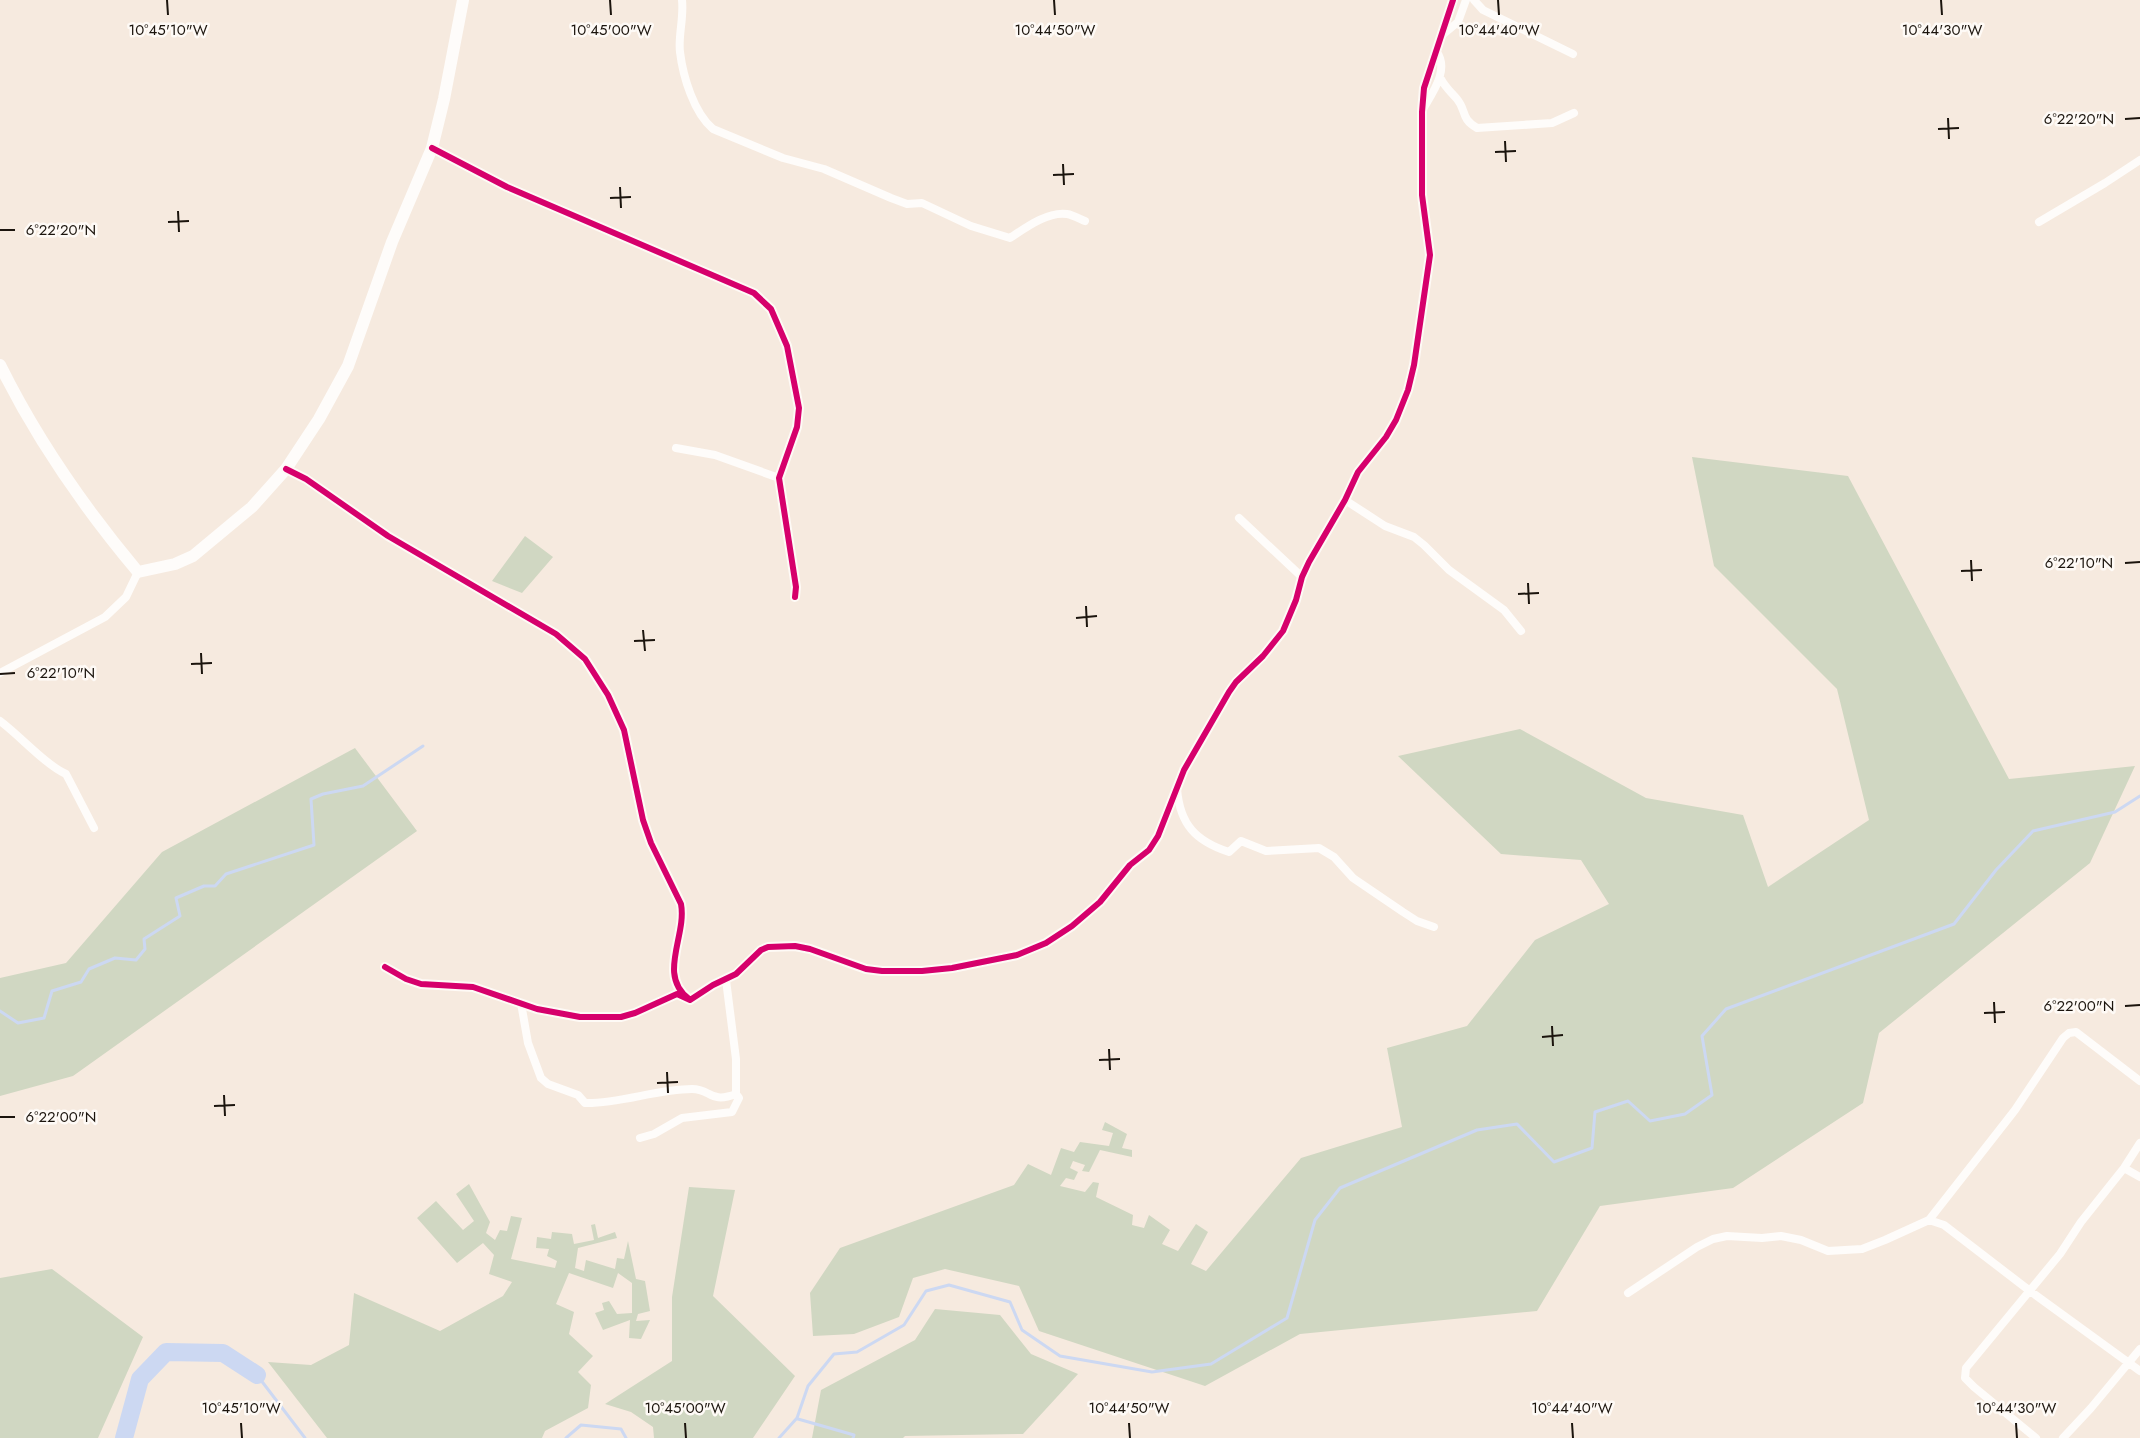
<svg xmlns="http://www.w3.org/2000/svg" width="2140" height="1438" viewBox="0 0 2140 1438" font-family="Jost,sans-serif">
<rect width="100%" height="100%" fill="#f6eadf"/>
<path fill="#d0d7c2" d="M1692,457L1848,476L2009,779L2135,766L2090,863L1879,1033L1863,1103L1733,1188L1600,1206L1537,1311L1300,1334L1205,1386L1039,1331L1019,1286L945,1269L913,1278L899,1317L854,1334L813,1336L810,1293L840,1248L1014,1185L1028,1164L1051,1175L1061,1148L1074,1152L1080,1142L1109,1146L1113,1133L1102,1130L1105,1122L1127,1134L1122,1148L1132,1150V1157L1100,1150L1089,1172L1082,1171L1085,1165L1073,1161L1070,1168L1078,1172L1074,1180L1066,1178L1060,1186L1085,1192L1093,1182L1099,1183L1096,1197L1133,1215L1132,1225L1144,1228L1149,1215L1170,1230L1162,1244L1178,1251L1196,1224L1208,1232L1191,1264L1206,1271L1301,1158L1402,1127L1387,1048L1467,1026L1535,940L1609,904L1581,860L1501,854L1398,756L1520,729L1646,798L1743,815L1768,887L1869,820L1837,689L1714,566Z
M525,536L553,557L522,593L492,581Z
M355,748L417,831L73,1076L0,1096V978L66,963L162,852Z
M469,1184L490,1222L486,1233L495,1240L500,1230L507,1231L511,1216L522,1218L511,1259L555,1268L557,1261L547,1256L549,1249L536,1248L537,1237L551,1239L552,1232L572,1234L574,1244L594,1240L591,1225L595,1224L598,1238L615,1232L617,1238L578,1248L575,1268L584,1271L586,1260L615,1269L617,1258L624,1259L628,1241L636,1279L645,1281L650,1311L638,1314L636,1321L650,1320L641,1339L629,1338L630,1320L603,1330L595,1313L604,1310L602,1303L609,1301L617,1314L632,1313V1283L618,1273L613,1288L569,1273L556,1304L574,1312L569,1334L593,1356L578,1372L591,1385L588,1408L545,1431L542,1438H327L268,1362L311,1365L349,1345L354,1293L440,1331L503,1296L512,1282L489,1274L494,1255L483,1243L457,1263L417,1218L436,1201L463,1230L474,1221L456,1194Z
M689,1187L735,1190L713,1296L795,1376L753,1438H654L653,1427L631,1412L605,1404L672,1361V1297Z
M52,1269L143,1337L98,1438H0V1278Z
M935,1309L1000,1315L1031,1354L1078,1374L1023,1434L905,1436L903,1438H812L821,1390L915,1340Z"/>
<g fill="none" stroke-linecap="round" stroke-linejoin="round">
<path stroke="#ccd8f2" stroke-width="3" d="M0,1011L18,1023L44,1018L52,991L81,982L89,969L115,958L136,960L145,949L144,939L180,916L176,898L204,886H215L226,874L314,845L311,799L323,794L363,786L423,746
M257,1375L305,1438
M798,1419L854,1435L853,1438
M566,1438L581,1425L621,1429L626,1438
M779,1438L797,1418L808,1386L834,1354L857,1352L904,1325L926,1291L949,1285L1010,1302L1022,1330L1060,1356L1152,1372L1211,1364L1287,1318L1315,1220L1340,1188L1477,1130L1517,1124L1554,1162L1592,1148L1595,1112L1628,1101L1650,1121L1685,1114L1712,1095L1702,1036L1726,1009L1954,924L1996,870L2033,831L2115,812L2140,796"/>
<path stroke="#ccd8f2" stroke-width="18" d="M124,1438L140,1379L166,1352L223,1353L257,1375"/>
<path stroke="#fefcfa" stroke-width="8" d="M682,0C684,19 678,35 680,52C683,77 694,113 713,129L783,158L824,169L891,198L907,204L922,203L971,226L1010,238C1025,228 1048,211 1067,214C1073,215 1080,219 1085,221
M1474,0L1483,10L1573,54
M1441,36L1458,22L1466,0
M1441,79C1445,87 1451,92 1457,99C1467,111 1460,118 1477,128L1552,123L1574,113
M1423,109C1433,92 1450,69 1436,51
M432,148L507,187L754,293L771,309L787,346L799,408L797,427L779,478L796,587L795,597
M2039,222L2105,183L2140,160
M676,448L715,455L779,478
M286,469L306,479L388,536L556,634L585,659L608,695L624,730L643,820L651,843L681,904C687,934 660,970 684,995
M1345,500L1385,526L1414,537L1424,545L1449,570L1504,610L1521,631
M1239,518L1302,577
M0,673L105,617L126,597L138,572
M0,721C20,736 46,765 66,774L94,828
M1177,789C1180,824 1195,841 1229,852L1241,841L1266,851L1319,848L1334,857L1353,878L1403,912L1417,921L1434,927
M385,967L406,979L421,984L473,987L537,1009L580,1017H621L635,1013L677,994L690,1000L713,985L736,974L761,950L768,947L795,946L810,949L866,969L882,971H922L952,968L1017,955L1046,943L1072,926L1100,902L1130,865L1149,850L1158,836L1184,770L1229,692L1236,682L1263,656L1283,631L1296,600L1302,577L1309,562L1345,500L1358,472L1386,437L1396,420L1408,390L1414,365L1430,255L1422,195V112L1424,88L1453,0
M726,980L736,1059V1094
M521,1003L528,1043L541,1078L548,1084L578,1095L585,1103C619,1104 657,1089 692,1089C711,1089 710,1104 736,1094L739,1098L732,1112L682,1118L654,1134L640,1138
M2124,1168L2140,1177
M1929,1220L1944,1225L2030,1291L2140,1371
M1628,1293L1697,1247L1713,1239L1727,1236L1762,1238L1781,1236L1801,1240L1828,1251L1862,1249L1885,1240L1929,1220L2015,1110L2063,1038L2069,1033L2076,1032L2140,1081
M2036,1438L1974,1387L1965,1378L1966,1368L2060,1254L2081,1222L2124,1168L2140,1143
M2063,1438L2091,1408L2140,1349"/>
<path stroke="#fefcfa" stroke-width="12" d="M0,365C36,438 86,510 138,572L175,564L193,556L252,507L286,469L319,419L348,366L392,242L432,148L444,99L463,0"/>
<g stroke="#fefaf6" stroke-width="10">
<path id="cycleway" d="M432,148L507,187L754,293L771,309L787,346L799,408L797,427L779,478L796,587L795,597
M286,469L306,479L388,536L556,634L585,659L608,695L624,730L643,820L651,843L681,904C687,936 657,975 689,999
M385,967L406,979L421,984L473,987L537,1009L580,1017H621L635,1013L677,994L690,1000L713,985L736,974L761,950L768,947L795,946L810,949L866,969L882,971H922L952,968L1017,955L1046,943L1072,926L1100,902L1130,865L1149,850L1158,836L1184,770L1229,692L1236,682L1263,656L1283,631L1296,600L1302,577L1309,562L1345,500L1358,472L1386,437L1396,420L1408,390L1414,365L1430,255L1422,195V112L1424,88L1453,0"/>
</g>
<use href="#cycleway" stroke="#d6006c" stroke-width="6"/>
</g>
<path fill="none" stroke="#1b140d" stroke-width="2" d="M167,0L168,15M610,0L611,15M1054,0L1055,15M1498,0L1499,15M1941,0L1942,15M1948,118L1949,139M2125,119L2140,118M1938,129L1959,128M1505,141L1506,162M1495,152L1516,151M1063,164L1064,185M1053,175L1074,174M620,187L621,208M610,198L631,197M178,211L179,232M168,222L189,221M0,230H15M1971,560L1972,581M2125,563L2140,562M1961,571L1982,570M1528,583L1529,604M1518,594L1539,593M1086,606L1087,627M1076,618L1097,616M643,630L645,651M634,641L655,640M201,653L202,674M191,664L212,663M0,674L15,673M1994,1002L1995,1023M2125,1006L2140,1005M1984,1013L2005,1012M1552,1026L1553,1046M1542,1037L1563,1035M1109,1049L1110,1070M1099,1060L1120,1059M667,1072L668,1093M657,1083L678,1082M224,1095L225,1116M214,1106L235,1105M0,1117H15M241,1423L242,1438M685,1423L686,1438M1129,1423L1130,1438M1572,1423L1573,1438M2016,1423L2017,1438"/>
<g font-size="15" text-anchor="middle" fill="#1b140d" stroke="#fefaf6" stroke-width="5" stroke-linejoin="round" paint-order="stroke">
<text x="168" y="35">10°45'10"W</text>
<text x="611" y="35">10°45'00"W</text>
<text x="1055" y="35">10°44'50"W</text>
<text x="1499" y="35">10°44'40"W</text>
<text x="1942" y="35">10°44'30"W</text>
<text x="2079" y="124">6°22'20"N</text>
<text x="61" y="235">6°22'20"N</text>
<text x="2079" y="568">6°22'10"N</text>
<text x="61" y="678">6°22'10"N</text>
<text x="2079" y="1011">6°22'00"N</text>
<text x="61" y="1122">6°22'00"N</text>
<text x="241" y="1413">10°45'10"W</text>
<text x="685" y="1413">10°45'00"W</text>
<text x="1129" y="1413">10°44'50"W</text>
<text x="1572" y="1413">10°44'40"W</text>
<text x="2016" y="1413">10°44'30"W</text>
</g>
</svg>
